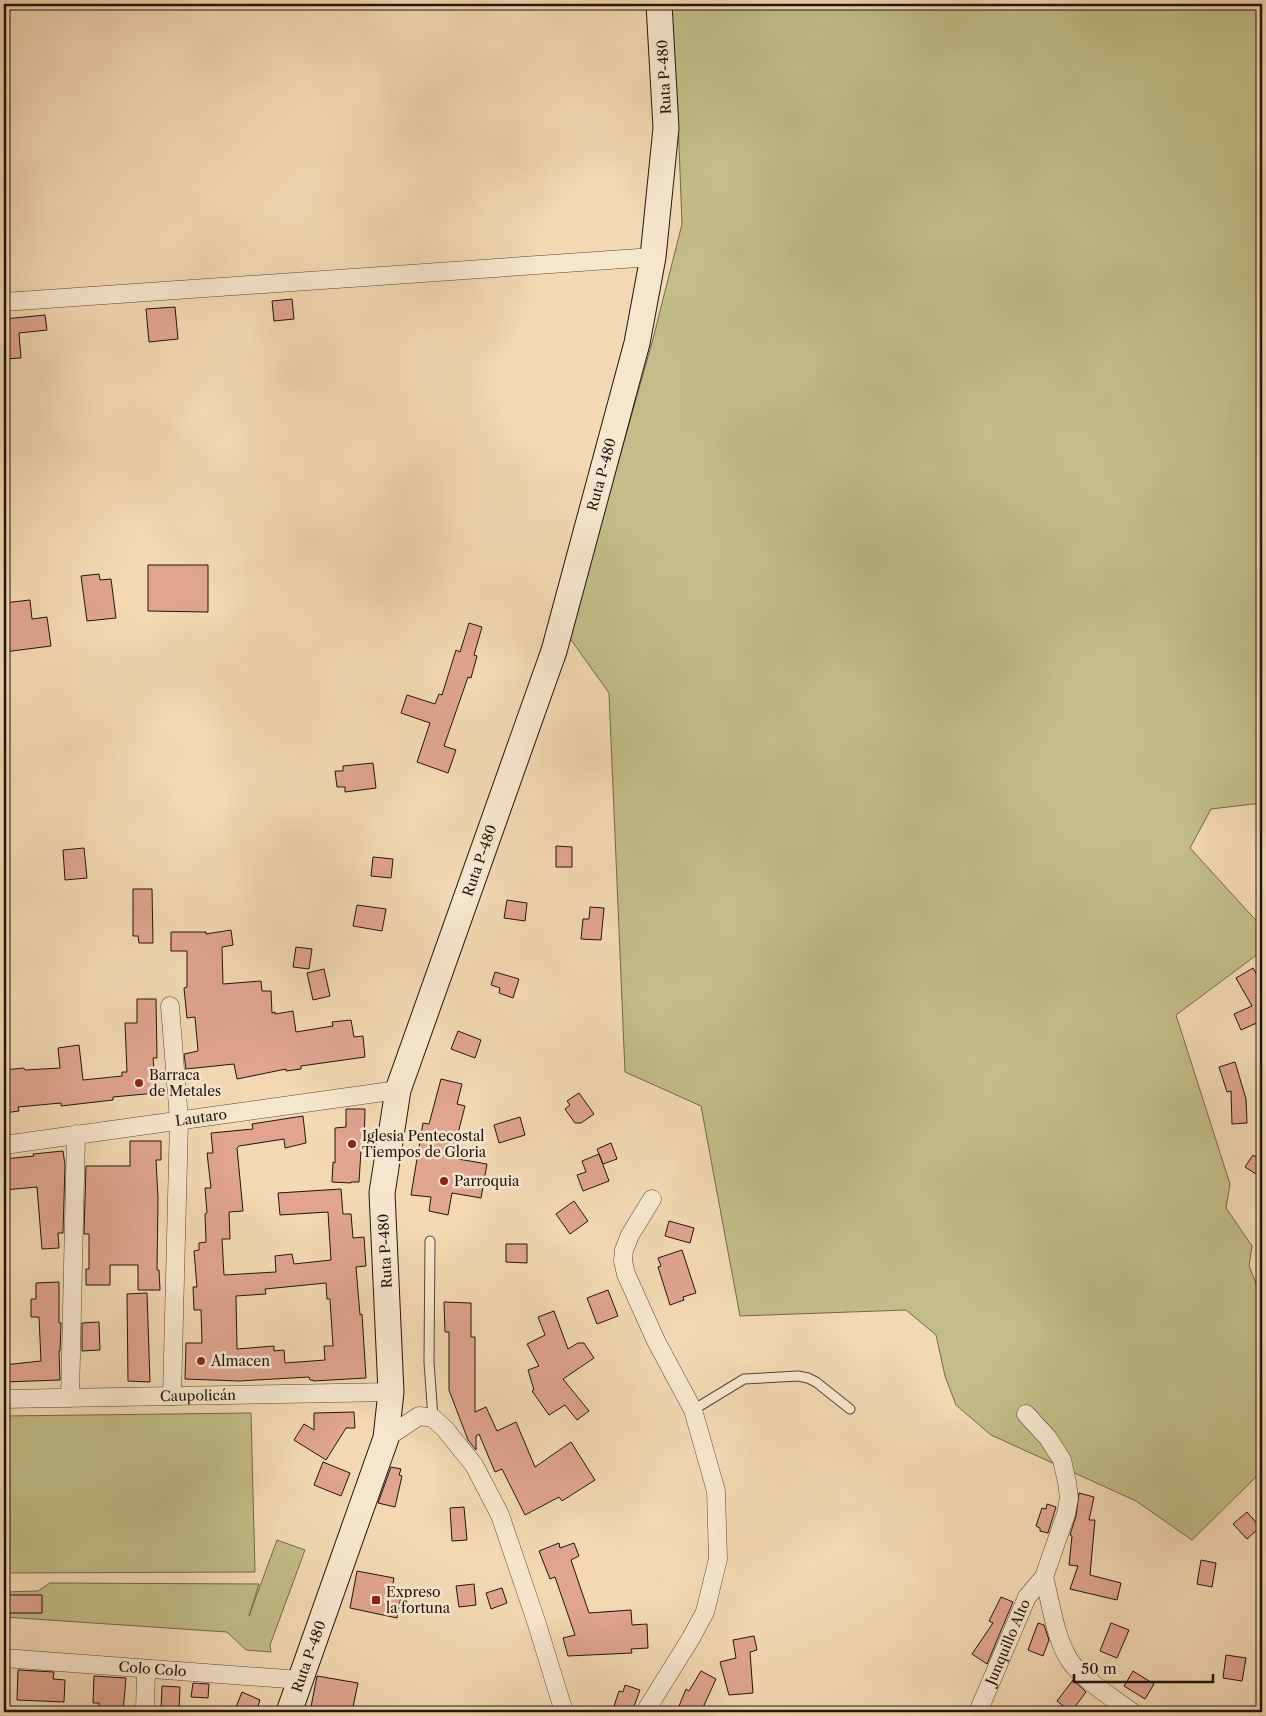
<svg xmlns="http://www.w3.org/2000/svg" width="1266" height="1716" viewBox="0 0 1266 1716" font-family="'Libre Caslon Text',serif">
<rect width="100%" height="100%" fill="#f2d9b3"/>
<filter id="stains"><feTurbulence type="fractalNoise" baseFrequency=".004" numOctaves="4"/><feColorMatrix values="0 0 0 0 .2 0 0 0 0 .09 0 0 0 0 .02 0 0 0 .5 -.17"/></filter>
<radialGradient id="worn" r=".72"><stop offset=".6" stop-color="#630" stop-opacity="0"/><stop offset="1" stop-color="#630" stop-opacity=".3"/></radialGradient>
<path fill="#c2bd88" stroke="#72684b" d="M664,4H1262V803L1211,809L1190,848L1262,927V951L1176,1015L1230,1184L1226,1208L1252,1246L1249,1266L1262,1298V1471L1192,1540L1136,1501L991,1435L956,1405L945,1376L936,1335L906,1310L740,1316L701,1106L625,1072L609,693L569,637L653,339L682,224L678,119Z
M251,1413L255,1572L4,1573V1416Z
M277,1540L305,1550L270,1645L271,1652L246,1650L227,1632L4,1617V1592L38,1591L50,1583L259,1584L249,1616Z"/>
<path fill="#e0a491" stroke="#21140e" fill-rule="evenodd" d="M292,299L294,319L274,321L272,301Z
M175,307L178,339L149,342L146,309Z
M45,315L47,330L19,333L21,358L5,359L4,319Z
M148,565H208V612L148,611Z
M99,574L100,580L111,579L116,618L87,621L81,576Z
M30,600L32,619L47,617L51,646L4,652V603Z
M469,623L482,627L474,655L477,656L471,678L468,677L444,746L456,750L448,773L417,762L430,723L401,713L407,695L435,704L439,694L442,695L456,650L460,652Z
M373,763L376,788L345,792V787H337L335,771H343V766Z
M556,846L572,847V867H556Z
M84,848L87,878L65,880L63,850Z
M373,857L393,859L391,878L371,876Z
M133,889H152L153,943H139L138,936H133Z
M507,900L527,903L525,921L504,918Z
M357,905L386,909L382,931L353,926Z
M590,907L604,908L601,940L581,939L583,919H589Z
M231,930L233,945L222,947L223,984L261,981L262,991H271L272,1013L275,1012V1014L293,1011L296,1032L333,1026L332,1022L351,1020L354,1037L363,1036L365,1057L301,1066V1069L286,1071V1069L237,1079L234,1064L186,1069L184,1054L198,1051L195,1017L187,1018L184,988L187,987V951H171V932H206V934Z
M296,947L312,949L309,969L293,967Z
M1253,968L1262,984V1023L1261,1021L1241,1030L1234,1014L1252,1006L1236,978Z
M324,969L330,996L313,1000L307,973Z
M495,972L519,979L513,998L499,993L500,988L491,985Z
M137,999H156L157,1058H153L156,1093L113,1097V1100L61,1106V1103L18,1107L19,1111L4,1113V1070L24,1068L25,1070L60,1068L58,1048L79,1045L83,1080L122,1076V1072H127L125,1023H137Z
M458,1031L481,1040L475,1058L451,1049Z
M1235,1062L1246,1099L1247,1123L1232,1124L1231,1091L1227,1092L1219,1067Z
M441,1079L462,1084L457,1104L465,1106L454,1149L460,1150L458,1159L487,1164L481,1198L452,1193L448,1215L429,1211L431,1197L411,1195L423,1123L429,1124Z
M579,1093L594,1114L581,1123H575L565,1109L570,1105L567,1101Z
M346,1109H365L364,1150H361L359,1182H351V1183L332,1182L333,1162L335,1163V1128L346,1127Z
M303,1116L306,1143L285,1148L284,1139L239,1146L237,1148L243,1211L229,1212L230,1239H222L224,1275L276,1272L275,1256L292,1254L294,1264L331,1260L328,1212L280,1215L278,1193L341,1189L343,1214H351L353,1238L364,1237L366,1266L356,1267L360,1315L362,1314L366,1378L313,1381V1380H310L309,1377L239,1381L185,1379L186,1343H202L201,1310H194L193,1287H197L194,1251L199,1250V1243L206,1242L205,1214L207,1213L205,1188H211L207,1153H213L211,1133L253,1129L252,1124ZM326,1283L327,1299H330L333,1346H324L325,1360L285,1363L284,1350L274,1351V1346L237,1349L236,1296L266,1294L265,1289Z
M520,1117L525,1135L499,1143L494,1125Z
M130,1141H161V1160H156L158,1198L157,1270H159L160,1290H138V1265H110V1285H86V1269H89V1234H84L86,1166H130Z
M611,1143L617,1159L603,1164L597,1149Z
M63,1151L65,1165L63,1233H58L59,1248L42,1249L37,1187L4,1190V1159L34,1156L33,1154Z
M599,1154L609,1181L583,1191L577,1175L586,1172L582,1161Z
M1253,1155L1262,1161V1178L1245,1167Z
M574,1201L588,1221L570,1234L556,1214Z
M669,1221L694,1228L690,1243L665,1236Z
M506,1244H527V1263L506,1262Z
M682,1250L696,1293L683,1297L684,1300L670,1305L658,1267L661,1266L658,1258Z
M59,1282V1323H61L60,1351H59L60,1380L4,1382V1365L41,1361L39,1317H31V1299H36V1283Z
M608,1290L618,1316L597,1324L587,1298Z
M147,1293L150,1382L128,1381L127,1294Z
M444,1302L471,1303V1337H475V1412L486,1407L497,1431L516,1422L535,1467L571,1442L595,1480L562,1501L559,1497L525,1515L502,1469L495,1472L479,1434L476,1436V1450L468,1440L449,1390V1332H445Z
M554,1311L568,1349L578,1343H584L594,1358L563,1379L589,1411L577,1420L565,1405L549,1415L532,1391L534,1390L528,1370L539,1366L527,1344L545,1335L538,1317Z
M99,1322L100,1350L82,1351V1323Z
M354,1412L355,1428H346L326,1460L294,1440L304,1424L314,1430V1413Z
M323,1462L350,1473L341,1496L314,1485Z
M391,1467L401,1469L399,1475L402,1476L395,1507L378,1503Z
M1079,1493L1094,1497L1089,1520H1095L1090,1575L1121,1583L1117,1600L1070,1589L1078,1566L1069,1565L1072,1536L1070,1535L1076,1516Z
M1047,1504L1056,1507L1048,1533L1040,1531V1528L1036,1526L1042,1508L1046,1509Z
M464,1507L467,1540L452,1541L450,1508Z
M1247,1512L1260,1527L1247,1539L1233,1524Z
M559,1543L560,1548L574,1543L579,1556L571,1560L589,1613L631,1610L632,1625L647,1624L648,1648L631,1649L632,1653L568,1656L563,1638L575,1635L555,1577L550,1579L539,1551Z
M1201,1560L1216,1563L1212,1587L1197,1584Z
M357,1571L394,1578L392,1589L402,1591L397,1618L350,1608Z
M474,1584L476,1605L459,1607L456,1586Z
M502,1588L507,1603L491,1609L486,1593Z
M4,1595H42V1613H4Z
M1001,1597L1013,1602L987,1664L972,1654L993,1623L989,1621Z
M1038,1623L1044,1625L1049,1640L1043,1656L1028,1650Z
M1111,1623L1129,1630L1117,1658L1100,1651Z
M754,1636L757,1650L750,1652L753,1693L729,1695L720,1662L736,1658L733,1640Z
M1226,1655L1246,1658L1242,1681L1223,1678Z
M18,1670L54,1672L53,1679L65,1680L64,1702L17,1700Z
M701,1671L716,1679L701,1712H678L680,1707L679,1706L686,1689L689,1691Z
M1133,1671L1154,1684L1145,1699L1124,1686Z
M94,1676L126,1678L123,1712H99V1703H93Z
M317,1676L358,1683L352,1712H310Z
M1073,1680L1086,1692L1071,1712L1057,1701Z
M193,1683L209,1684L208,1698L191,1697Z
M625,1685L640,1690L632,1712H612L619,1691L623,1692Z
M162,1686L180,1687L179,1710L161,1709Z
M242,1692L260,1700L256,1712H234Z"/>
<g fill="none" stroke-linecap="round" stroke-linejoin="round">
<g stroke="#554537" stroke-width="11">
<path id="lane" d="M430,1241L429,1362L433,1418
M693,1410L744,1379L798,1376L808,1378L816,1382L850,1409"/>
</g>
<g stroke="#554537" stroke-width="19">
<g id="street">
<path d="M4,302L653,257"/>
<path d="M170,1006L179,1120L172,1396"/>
<path id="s1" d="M4,1145L398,1090"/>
<path d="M70,1398L76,1134"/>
<path id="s2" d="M4,1399L391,1392"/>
<path d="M386,1438L419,1416L433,1418L445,1429L474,1465L500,1515L536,1621L564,1712"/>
<path d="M1044,1577C1051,1603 1054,1632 1067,1656C1077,1676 1113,1698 1132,1712"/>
<path id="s3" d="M4,1658L301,1680"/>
<path d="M145,1712L146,1669"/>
<path d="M645,1712L691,1638L705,1612L718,1559L716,1491L693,1410L656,1341L626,1274L623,1261L624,1250L630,1235L652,1199"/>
<path id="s4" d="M978,1712L1027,1597L1044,1577L1066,1514L1069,1498L1067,1482L1062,1460L1048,1438L1026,1414"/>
</g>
</g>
<g stroke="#21140e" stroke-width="27">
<g id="secondary">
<path id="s5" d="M289,1712L386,1438L391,1392L382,1193L398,1090L554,651L637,343L653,257L666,128L659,4"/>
</g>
</g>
<use href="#lane" stroke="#f7e6ce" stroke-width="9"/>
<use href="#street" stroke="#f7e6ce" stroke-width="18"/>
<use href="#secondary" stroke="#f7e6ce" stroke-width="25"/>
</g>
<g fill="#8f2418" stroke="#f7e6ce" stroke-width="2">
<circle cx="139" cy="1083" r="5"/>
<circle cx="352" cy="1144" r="5"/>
<circle cx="444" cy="1181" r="5"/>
<circle cx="201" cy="1361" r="5"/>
<rect x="371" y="1595" width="10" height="10" rx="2.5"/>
</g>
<g text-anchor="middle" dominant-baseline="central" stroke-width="5" stroke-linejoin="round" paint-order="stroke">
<g font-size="14" fill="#21140e" stroke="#f7e6ce">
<text transform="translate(664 77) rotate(-93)">Ruta P-480</text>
<text stroke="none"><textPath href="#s5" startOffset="1289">Ruta P-480</textPath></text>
<text stroke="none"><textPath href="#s5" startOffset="884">Ruta P-480</textPath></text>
<text stroke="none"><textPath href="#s1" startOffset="199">Lautaro</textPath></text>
<text transform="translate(385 1251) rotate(-93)">Ruta P-480</text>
<text stroke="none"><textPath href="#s2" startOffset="194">Caupolicán</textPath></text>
<text stroke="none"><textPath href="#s4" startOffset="76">Junquillo Alto</textPath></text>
<text stroke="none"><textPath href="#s5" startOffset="59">Ruta P-480</textPath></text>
<text stroke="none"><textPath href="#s3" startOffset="149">Colo Colo</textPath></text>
</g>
<g font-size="14" fill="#21140e" stroke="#f7e6ce" text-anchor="start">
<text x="149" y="1075">Barraca<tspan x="149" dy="16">de Metales</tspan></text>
<text x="362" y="1136">Iglesia Pentecostal<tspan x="362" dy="16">Tiempos de Gloria</tspan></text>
<text x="454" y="1181">Parroquia</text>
<text x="211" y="1361">Almacen</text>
<text x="386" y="1592">Expreso<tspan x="386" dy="16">la fortuna</tspan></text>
</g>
</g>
<rect width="1266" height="1716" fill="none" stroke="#f2d9b3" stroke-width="20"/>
<rect x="5" y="5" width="1256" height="1706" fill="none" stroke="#21140e" stroke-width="2.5"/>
<rect x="10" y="10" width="1246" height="1696" fill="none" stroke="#21140e"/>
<path d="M1074 1674v8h139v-8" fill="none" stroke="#21140e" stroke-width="2.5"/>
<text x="1081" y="1674" font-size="15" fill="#21140e" stroke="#f7e6ce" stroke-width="4" paint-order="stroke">50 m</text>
<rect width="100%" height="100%" filter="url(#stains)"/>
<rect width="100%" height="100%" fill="url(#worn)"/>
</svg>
